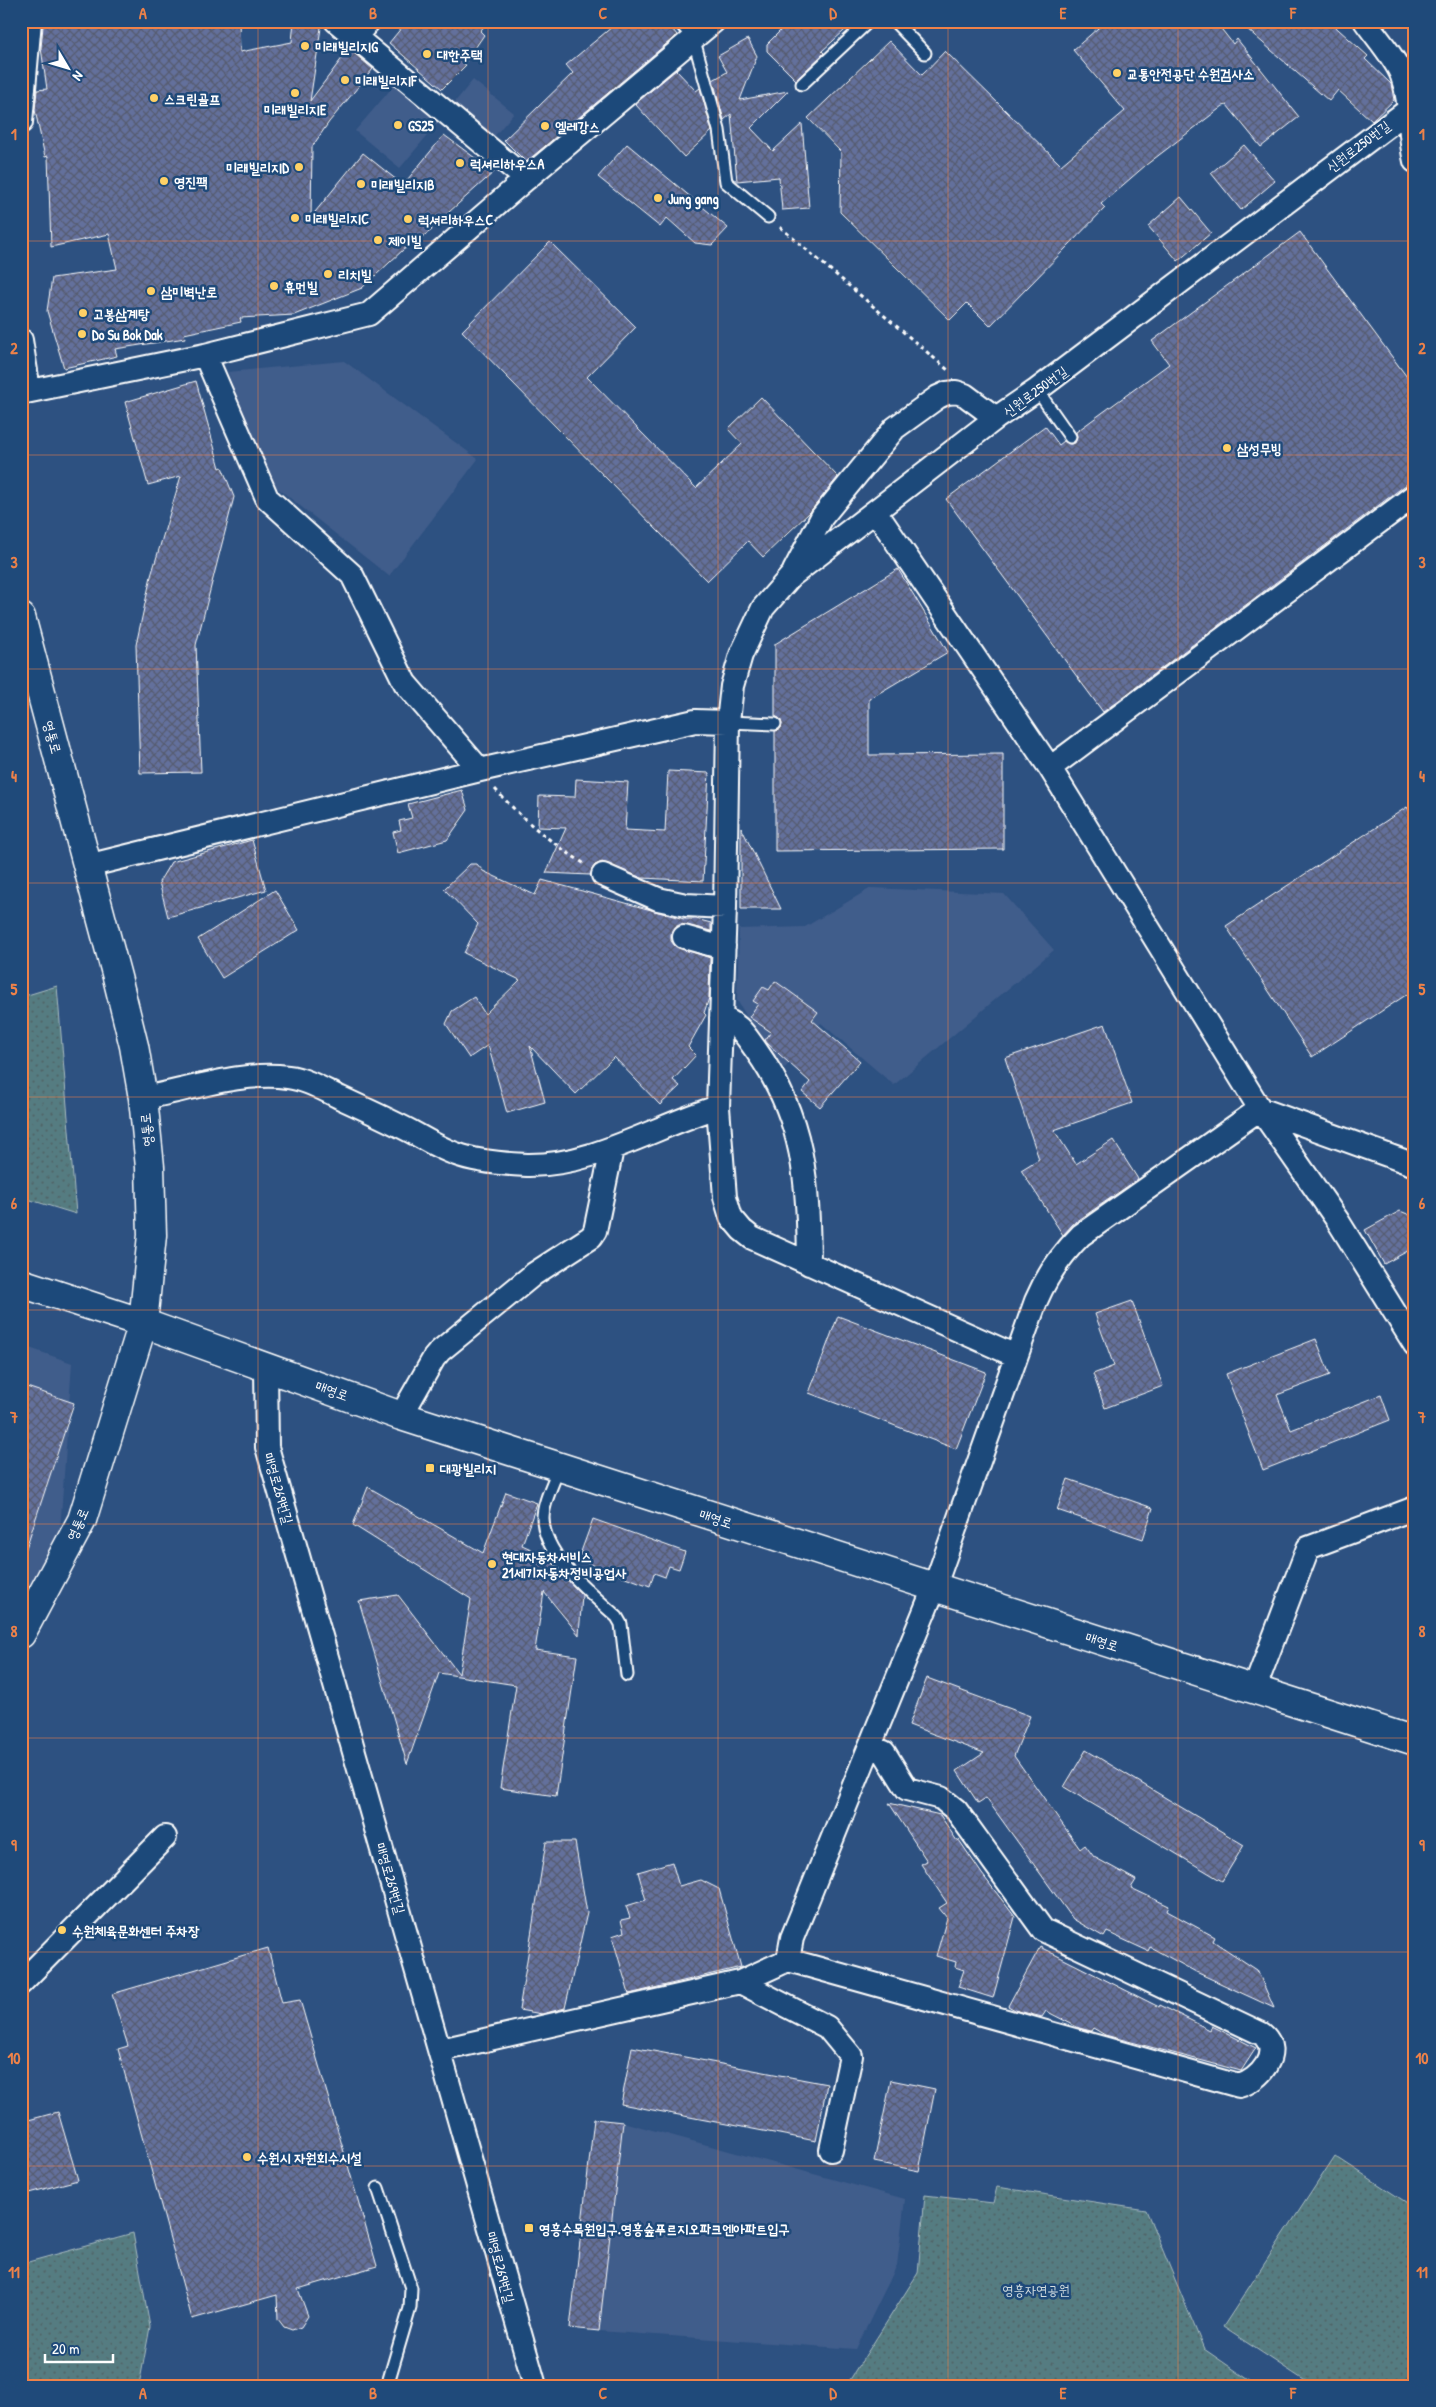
<svg xmlns="http://www.w3.org/2000/svg" width="1436" height="2407" viewBox="0 0 1436 2407" font-family="'Patrick Hand','Poor Story',sans-serif">
<defs>
<pattern id="park-dots" width="8" height="8" patternUnits="userSpaceOnUse" patternTransform="scale(1.25)"><rect width="8" height="8" fill="#557b81"/><path d="M2 2h.1M6 6h.1" fill="none" stroke="#506466" stroke-width="1.8" stroke-linecap="round"/></pattern>
<pattern id="building-cross-hatch" width="8" height="8" patternUnits="userSpaceOnUse" patternTransform="scale(1.25)"><rect width="8" height="8" fill="#636f9c"/><path d="M0 0l8 8M0 8l8-8" fill="none" stroke="#565c70"/></pattern>
</defs>
<rect width="100%" height="100%" fill="#2d5181"/>
<filter id="ink" filterUnits="userSpaceOnUse"><feTurbulence type="fractalNoise" baseFrequency=".02" numOctaves="2"/><feDisplacementMap in="SourceGraphic" scale="10" xChannelSelector="R" yChannelSelector="G"/><feConvolveMatrix kernelMatrix="1 2 1 2 8 2 1 2 1" color-interpolation-filters="sRGB"/></filter>
<g filter="url(#ink)">
<path fill="#415d8b" d="M473,80L514,113L486,146L446,113Z
M397,82L441,119L400,168L355,131Z
M344,361L478,459L389,576L266,479L228,372Z
M871,888L1004,894L1054,950L894,1085L821,1023L785,1068L771,1058L737,1000L739,929L805,927Z
M21,1345L72,1363L59,1544L21,1603Z
M623,2122L905,2199L897,2265L856,2349L599,2331Z"/>
<path fill="url(#park-dots)" stroke="#aabdc0" d="M57,986L76,1214L21,1197V997Z
M1335,2156L1415,2208V2386H1313L1223,2327Z
M997,2187L1146,2210L1204,2349L1258,2386H846L918,2273L925,2195L993,2203Z
M133,2233L150,2327L139,2386H21V2264Z"/>
<path fill="url(#building-cross-hatch)" stroke="#fff" d="M72,21H239L240,52L292,42L294,21H322L310,101L349,49L373,69L329,122L312,147L311,217L363,153L403,185L444,135L494,172L431,228L432,230L403,250L362,288L294,315L240,318L241,322L184,334L185,338L115,349L117,356L64,368L47,311L52,278L117,269L109,234L51,247L48,156L45,157L35,110L37,90L47,89L41,48L43,26Z
M407,21H489L480,31L484,35L464,64L466,65L442,89L389,43Z
M614,21H666L677,35L526,162L504,140L573,73L566,65L612,27Z
M790,21H855L822,51L824,53L796,80L767,51V44Z
M1106,21H1215L1233,44L1237,39L1299,117L1261,147L1227,105L1223,106L1146,165L1101,204L1105,208L990,326L967,303L950,320L840,212L841,152L808,118L889,41L922,75L945,51L1061,165L1125,111L1073,50Z
M1238,21H1329L1368,56L1365,59L1391,84L1394,100L1372,121L1338,90L1329,101Z
M748,39L757,56L740,100L788,91L751,128L773,151L802,124L809,208L782,210L779,177L737,181L731,114L724,120L713,80L727,72L718,56Z
M676,70L696,91L700,88L712,131L684,157L635,104Z
M627,144L728,228L712,245L695,243L667,218L660,227L598,177Z
M1244,145L1275,181L1241,210L1211,173Z
M1181,197L1211,233L1178,261L1148,226Z
M1300,232L1415,388V482L1407,484L1103,712L946,499L1045,426L1059,445L1064,441L1070,444L1075,443L1077,437L1076,432L1169,364L1152,341Z
M550,242L636,327L587,377L696,488L742,444L728,429L761,397L838,477L810,512L763,557L748,541L707,581L462,331Z
M196,381L220,468L222,467L234,497L196,645L201,772L140,773L136,645L151,576L181,476L148,485L125,402Z
M898,569L948,652L869,699V755L1003,754V849L775,851V731L781,728L782,724L779,718L775,716V644Z
M668,771L709,773L703,881L642,878L602,862L595,865L590,875L546,873L566,828L538,827L539,796L575,797L576,779L628,782L625,830L665,832Z
M462,790L468,810L447,840L398,853L393,832L401,830L399,821L412,818L408,804Z
M1407,807L1415,819V989L1312,1057L1226,926Z
M741,827L781,909H741Z
M252,840L266,890L168,917L159,882L171,862Z
M470,864H477L483,871L535,895L542,880L684,919H696L711,923V931L681,924L675,927L671,934V941L675,946L710,958L709,998L704,1013L706,1015L688,1047L696,1055L673,1080L680,1086L660,1105L614,1057L576,1094L530,1046L545,1102L507,1113L488,1045L469,1058L446,1024L452,1011L474,997L485,1014L520,980L464,953L478,924L444,889Z
M275,890L299,930L222,978L198,939Z
M775,981L818,1012L812,1020L860,1061L820,1107L802,1092L810,1082L768,1044L765,1040L771,1032L749,1017L758,1004L753,1001L763,987L769,990Z
M1105,1024L1132,1103L1054,1130L1076,1164L1113,1140L1138,1179L1073,1224L1063,1235L1021,1170L1039,1159L1005,1058Z
M1400,1211L1415,1217V1247L1384,1264L1365,1230Z
M1132,1301L1163,1386L1105,1408L1093,1374L1114,1366L1095,1314Z
M838,1316L986,1372L956,1449L809,1393Z
M1316,1339L1330,1375L1277,1395L1291,1430L1381,1395L1390,1420L1263,1470L1226,1374Z
M21,1385L74,1403L25,1551L21,1550Z
M1068,1479L1153,1508L1143,1539L1057,1510Z
M368,1487L483,1553L506,1492L537,1503L522,1545L549,1557L582,1595L579,1635L544,1592L535,1650L577,1656L556,1796L500,1788L516,1685L439,1673L407,1764L359,1601L398,1595L459,1674L471,1599L353,1525Z
M593,1519L685,1552L679,1569L669,1566L665,1577L654,1573L650,1586L578,1560Z
M927,1678L1030,1716L1014,1756L1080,1849L1085,1845L1094,1857L1136,1880L1131,1888L1169,1906L1167,1911L1215,1937L1213,1941L1257,1970L1274,2008L1196,1972L1150,1947L1148,1951L1107,1932L1104,1937L1073,1919L986,1798L978,1803L957,1771L984,1753L909,1725Z
M1086,1750L1244,1845L1222,1881L1064,1787Z
M889,1803L940,1815L957,1841L959,1840L982,1874L1015,1917L993,1998L958,1987L964,1970L955,1967L956,1962L936,1956L947,1918L939,1908L947,1903L921,1864L927,1861Z
M546,1842H575L587,1913L565,2008L542,2014L519,2010Z
M672,1862L679,1886L701,1880L719,1889L741,1967L629,1994L612,1936L624,1932L621,1920L630,1918L626,1906L646,1900L638,1872Z
M1040,1947L1159,2007L1160,2005L1210,2030L1212,2026L1256,2048L1241,2071L1105,2035L1093,2028L1091,2031L1079,2028L1046,2011L1042,2017L1015,2010L1008,2006Z
M268,1948L282,2003L300,2000L377,2266L298,2289L308,2316L301,2327L292,2330L284,2327L278,2319L277,2295L192,2319L118,2049L128,2046L112,1994Z
M632,2047L827,2084L816,2141L621,2104Z
M891,2080L935,2089L919,2171L874,2162Z
M58,2112L78,2180L21,2195V2122Z
M594,2119L623,2122L599,2331L570,2328Z"/>
<g fill="none" stroke-linecap="round" stroke-linejoin="round">
<g stroke="#fff" stroke-width="15">
<path id="service" d="M678,21L693,37L719,130L726,182L768,217
M894,21L925,53
M802,84L869,21
M1037,390L1070,437
M728,722L775,724
M559,1467C554,1482 543,1502 543,1518C543,1556 592,1594 617,1617L621,1624L627,1675
M378,2188L411,2288L410,2308L387,2386"/>
</g>
<g stroke="#fff" stroke-width="26">
<path id="minor" d="M1365,21C1376,37 1396,59 1402,76C1412,103 1408,133 1415,161
M355,37L369,21
M21,122L30,21
M526,179L714,21
M21,340L29,390
M205,355L267,498L352,575L405,683L480,770
M21,393L205,355L369,314L526,179L336,21
M876,512L1050,768L1260,1109L1338,1221L1415,1345
M794,571L822,517L895,428L938,397L947,393L956,392L965,395L996,418
M1050,768L1415,495
M87,866L480,770L695,721L728,722
M603,875L658,899L686,905L725,907
M684,937L716,946H724
M721,1018C739,1023 745,1035 756,1050C805,1119 808,1183 809,1264
M143,1098C190,1090 239,1071 288,1077C306,1079 324,1090 341,1098C365,1109 389,1120 412,1132C426,1140 441,1149 456,1154C477,1162 505,1164 527,1165C594,1166 655,1126 718,1107
M1016,1356L752,1238L742,1230L731,1217L725,1197L718,1107L725,907L728,722L732,686L741,655L763,608L791,576L996,418L1037,390L1415,105
M266,1367L267,1447L535,2386
M401,1416L434,1358L440,1351L534,1274L591,1237L595,1231L612,1149
M1254,1690L1308,1548L1415,1508
M788,1960L1239,2086C1259,2081 1284,2052 1262,2034L1043,1930L956,1810L941,1798L907,1789L884,1752L870,1747
M740,1982L788,1960L792,1938L934,1588L1036,1301C1047,1275 1061,1255 1081,1235L1260,1109L1415,1165
M21,1983L165,1837
M441,2050L740,1982L827,2027L851,2056L831,2150"/>
</g>
<g stroke="#fff" stroke-width="31">
<path id="tertiary" d="M21,617L117,977L134,1046L143,1098L150,1167L152,1235L143,1323L82,1520L21,1634
M21,1283L143,1323L401,1416L1415,1741"/>
</g>
<path stroke="#fff" stroke-width="3" stroke-dasharray="4 4" stroke-linecap="butt" d="M780,227L948,370
M495,789C522,819 551,843 585,864"/>
<use href="#service" stroke="#1f4a7a" stroke-width="11"/>
<use href="#minor" stroke="#1f4a7a" stroke-width="22"/>
<use href="#tertiary" stroke="#1f4a7a" stroke-width="28"/>
</g>
</g>
<path fill="none" stroke="#ee8249" stroke-width="1" stroke-opacity="0.55" d="M258,21V2386M488,21V2386M718,21V2386M948,21V2386M1178,21V2386M21,241H1415M21,455H1415M21,669H1415M21,883H1415M21,1097H1415M21,1310H1415M21,1524H1415M21,1738H1415M21,1952H1415M21,2166H1415"/>
<g fill="#ffd166" stroke="#1f4a7a" stroke-width="2">
<circle cx="305" cy="46" r="5"/>
<circle cx="427" cy="54" r="5"/>
<circle cx="1117" cy="73" r="5"/>
<circle cx="345" cy="80" r="5"/>
<circle cx="295" cy="93" r="5"/>
<circle cx="154" cy="98" r="5"/>
<circle cx="398" cy="125" r="5"/>
<circle cx="545" cy="126" r="5"/>
<circle cx="460" cy="163" r="5"/>
<circle cx="299" cy="167" r="5"/>
<circle cx="164" cy="181" r="5"/>
<circle cx="361" cy="184" r="5"/>
<circle cx="658" cy="198" r="5"/>
<circle cx="295" cy="218" r="5"/>
<circle cx="408" cy="219" r="5"/>
<circle cx="378" cy="240" r="5"/>
<circle cx="328" cy="274" r="5"/>
<circle cx="274" cy="286" r="5"/>
<circle cx="151" cy="291" r="5"/>
<circle cx="83" cy="313" r="5"/>
<circle cx="82" cy="334" r="5"/>
<circle cx="1227" cy="448" r="5"/>
<rect x="425" y="1463" width="10" height="10" rx="2.5"/>
<circle cx="492" cy="1564" r="5"/>
<circle cx="62" cy="1930" r="5"/>
<circle cx="247" cy="2157" r="5"/>
<rect x="524" y="2223" width="10" height="10" rx="2.5"/>
</g>
<g text-anchor="middle" dominant-baseline="central" stroke-width="5" stroke-linejoin="round" paint-order="stroke">
<g font-size="14" font-weight="bold" fill="#fff" stroke="#1f4a7a" text-anchor="start">
<text x="315" y="46">미래빌리지G</text>
<text x="437" y="54">대한주택</text>
<text x="1127" y="73">교통안전공단 수원검사소</text>
<text x="355" y="80">미래빌리지F</text>
<text x="164" y="98">스크린골프</text>
<text x="295" y="109" text-anchor="middle">미래빌리지E</text>
<text x="408" y="125">GS25</text>
<text x="555" y="126">엘레강스</text>
<text x="470" y="163">럭셔리하우스A</text>
<text x="289" y="167" text-anchor="end">미래빌리지D</text>
<text x="174" y="181">영진팩</text>
<text x="371" y="184">미래빌리지B</text>
<text x="668" y="198">Jung gang</text>
<text x="305" y="218">미래빌리지C</text>
<text x="418" y="219">럭셔리하우스C</text>
<text x="388" y="240">제이빌</text>
<text x="338" y="274">리치빌</text>
<text x="284" y="286">휴먼빌</text>
<text x="161" y="291">삼미벽난로</text>
<text x="93" y="313">고봉삼계탕</text>
<text x="92" y="334">Do Su Bok Dak</text>
<text x="1237" y="448">삼성무빙</text>
<text x="440" y="1468">대광빌리지</text>
<text x="502" y="1556">현대자동차서비스<tspan x="502" dy="16">21세기자동차정비공업사</tspan></text>
<text x="72" y="1930">수원체육문화센터 주차장</text>
<text x="257" y="2157">수원시 자원회수시설</text>
<text x="539" y="2228">영흥수목원입구.영흥숲푸르지오파크엔아파트입구</text>
</g>
<g font-size="14" fill="#fff" stroke="#1f4a7a">
<text transform="translate(1358 146) rotate(-37)">신원로250번길</text>
<text transform="translate(1035 391) rotate(-36)">신원로250번길</text>
<text transform="translate(53 737) rotate(75)">영통로</text>
<text transform="translate(146 1130) rotate(-96)">영통로</text>
<text transform="translate(332 1390) rotate(20)">매영로</text>
<text transform="translate(279 1488) rotate(74)">매영로269번길</text>
<text transform="translate(716 1518) rotate(18)">매영로</text>
<text transform="translate(77 1524) rotate(-66)">영통로</text>
<text transform="translate(1102 1641) rotate(18)">매영로</text>
<text transform="translate(391 1878) rotate(74)">매영로269번길</text>
<text transform="translate(501 2267) rotate(75)">매영로269번길</text>
</g>
<g font-size="14" fill="#d4dee0" stroke="#1f4a7a">
<text x="1036" y="2289">영흥자연공원</text>
</g>
</g>
<rect width="1436" height="2407" fill="none" stroke="#1f4a7a" stroke-width="55"/>
<g transform="translate(68 68) rotate(128)" stroke="#1f4a7a" stroke-width="4" paint-order="stroke">
<path d="M0-4L9 19L0 12L-9 19Z" fill="#ffffff"/>
<text y="-8" font-size="14" font-weight="bold" text-anchor="middle" fill="#ffffff">N</text>
</g>
<path d="M45 2354v8h68v-8" fill="none" stroke="#ffffff" stroke-width="2.5"/>
<text x="52" y="2354" font-size="15" fill="#ffffff" stroke="#1f4a7a" stroke-width="4" paint-order="stroke">20 m</text>
<rect x="28" y="28" width="1380" height="2352" fill="none" stroke="#ee8249" stroke-width="2"/>
<g font-size="16" text-anchor="middle" font-weight="bold" fill="#ee8249">
<text x="143" y="19">A</text>
<text x="373" y="19">B</text>
<text x="603" y="19">C</text>
<text x="833" y="19">D</text>
<text x="1063" y="19">E</text>
<text x="1293" y="19">F</text>
<text x="14" y="140">1</text>
<text x="1422" y="140">1</text>
<text x="14" y="354">2</text>
<text x="1422" y="354">2</text>
<text x="14" y="568">3</text>
<text x="1422" y="568">3</text>
<text x="14" y="782">4</text>
<text x="1422" y="782">4</text>
<text x="14" y="995">5</text>
<text x="1422" y="995">5</text>
<text x="14" y="1209">6</text>
<text x="1422" y="1209">6</text>
<text x="14" y="1423">7</text>
<text x="1422" y="1423">7</text>
<text x="14" y="1637">8</text>
<text x="1422" y="1637">8</text>
<text x="14" y="1851">9</text>
<text x="1422" y="1851">9</text>
<text x="14" y="2064">10</text>
<text x="1422" y="2064">10</text>
<text x="14" y="2278">11</text>
<text x="1422" y="2278">11</text>
<text x="143" y="2399">A</text>
<text x="373" y="2399">B</text>
<text x="603" y="2399">C</text>
<text x="833" y="2399">D</text>
<text x="1063" y="2399">E</text>
<text x="1293" y="2399">F</text>
</g>
</svg>
